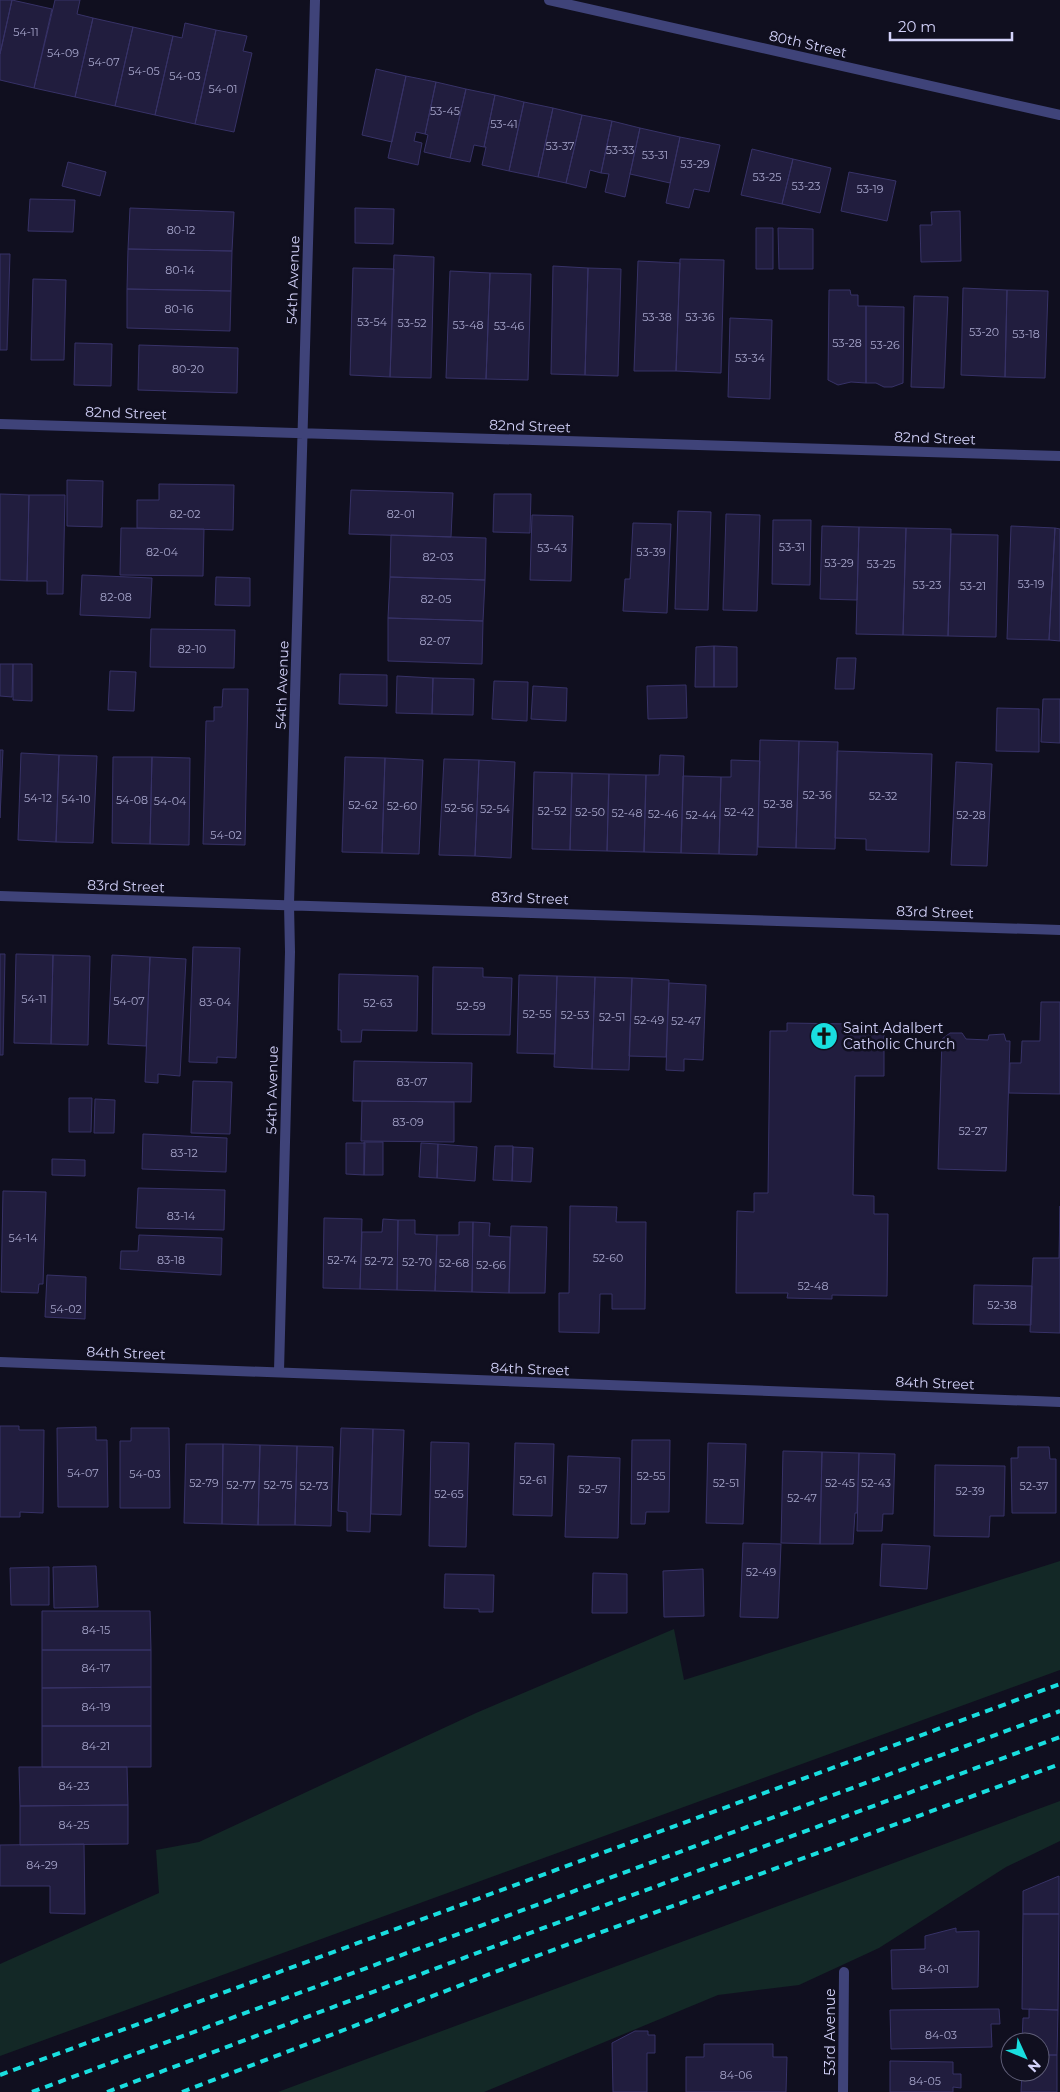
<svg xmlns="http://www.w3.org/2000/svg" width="1060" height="2092" viewBox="0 0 1060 2092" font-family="Montserrat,sans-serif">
<rect width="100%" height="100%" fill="#100f1f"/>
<path fill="#132826" d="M1060,1561V1670L0,2056V1964L159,1893L156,1850L199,1842L476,1713L674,1629L684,1680Z
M1060,1801V1841L1006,1867L879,1948L799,1985L718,1995L484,2092H278Z"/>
<path fill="#211d3e" stroke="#373267" d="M0,0H12L0,54Z
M12,0L52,9L34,88L0,80V54Z
M55,0H80L77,14L93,18L75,97L34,88Z
M93,18L133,27L115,106L75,97Z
M185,23L216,30L195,124L155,115L173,36L182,38Z
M133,27L173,36L155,115L115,106Z
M216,30L247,36L243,51L252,53L234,132L195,124Z
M376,69L406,76L392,142L362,135Z
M406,76L436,82L425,134L416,132L414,141L422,143L418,165L388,158Z
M436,82L466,89L450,158L424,152L428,135L425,134Z
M466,89L495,95L484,147L474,145L470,162L450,158Z
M495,95L524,102L509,171L482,165L486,147H484Z
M524,102L553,108L538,177L509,171Z
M553,108L582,115L566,183L538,177Z
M582,115L612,121L601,173L590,170L586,188L566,183Z
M612,121L640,128L625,197L605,192L609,174L601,173Z
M640,128L680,137L670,183L630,174Z
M680,137L720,145L709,192L694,189L689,208L666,203Z
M752,149L793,159L782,204L741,195Z
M793,159L831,168L820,213L782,204Z
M68,162L106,172L100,196L62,186Z
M849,172L896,181L887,221L841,211Z
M30,199L75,200L73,232L28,231Z
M130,208L234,212L232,251L128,249Z
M355,208L394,209L393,244L355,243Z
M960,211L961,261L921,262L920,225H932L931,212Z
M756,228H773V269H756Z
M778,228L813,229V269H779Z
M128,249L232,251L231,291L127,289Z
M0,254H10L7,350H0Z
M394,255L434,257L431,378L390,377Z
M680,259L724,260L721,373L676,371Z
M638,261L680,263L676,371H634Z
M553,266L588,268L585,375L551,374Z
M353,268L394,269L390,377L350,375Z
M588,268L621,269L618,376L585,375Z
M450,271L490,273L486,379L446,378Z
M490,273L531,274L528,380L486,379Z
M33,279L66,280L64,360H31Z
M963,288L1007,290L1005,377L961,375Z
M127,289L231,291L230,331L127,328Z
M829,290H850L851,295H858V306H866V383L851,382L838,385L828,380Z
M1007,290L1048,291L1045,378L1005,377Z
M914,296L948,297L944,388L911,387Z
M866,306L904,307L903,383L892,387H884L876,383H866Z
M730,318L772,320L770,399L728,397Z
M75,343L112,344L111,386L74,385Z
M139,345L238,348L237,393L138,390Z
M67,480L103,481L102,527L67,526Z
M159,484L234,485L233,530L137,528V500H159Z
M351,490L453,493L451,537L349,534Z
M0,494L29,495L27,581L0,580Z
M494,494H531L530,533L493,532Z
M29,495H65L63,594H47V581H27Z
M678,511L711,512L708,610L675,609Z
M726,514L760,515L757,611L723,610Z
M532,515L573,516L571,581L530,580Z
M773,520H811L810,585L772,584Z
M633,523L671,524L667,613L623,611L625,579H630Z
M822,526L859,527L857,600L820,599Z
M1011,526L1055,528L1049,640L1007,639Z
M859,527L906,528L903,635L856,634Z
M121,528L204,529L203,576L120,575Z
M906,528L951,529L948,636L903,635Z
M1055,528L1060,529V641L1049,640Z
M951,534L998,535L996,637L948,636Z
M391,535L486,538L485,580L390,577Z
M82,575L152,578L150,618L80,615Z
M216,577L250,578V606L215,605Z
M390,577L485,580L483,621L388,618Z
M388,618L483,621L482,664L388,661Z
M151,629L235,630L234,668L150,667Z
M714,646L737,647V687H714Z
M714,646V687H695L696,647Z
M837,658H856L854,689H835Z
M0,664H13L12,697L0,696Z
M13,664H32V701L13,700Z
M110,671L136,672L134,711L108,710Z
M340,674L387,675V706L339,704Z
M397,676L433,678L432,714L396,713Z
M433,678L474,679L473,715L432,714Z
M494,681L528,682L527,721L492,719Z
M686,685L687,718L648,719L647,686Z
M533,686L567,688L566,721L531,719Z
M223,689H248L245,845L203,844L206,721H214V707H222Z
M1043,699H1060V743L1041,742Z
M997,708L1039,709V752L996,751Z
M760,740L799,741L796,848L758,847Z
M799,741L838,742L835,849L796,848Z
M0,750H3L0,818Z
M837,751L932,754L929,852L866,850V839L835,838Z
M21,753L59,755L56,842L18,840Z
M59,755L97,756L93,843L56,842Z
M660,755L684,756L681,853L644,852L646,775H659Z
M113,757H152L150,844L112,843Z
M152,757L190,758L189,845L150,844Z
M345,757L385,758L382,853L342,852Z
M385,758L423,760L419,854L382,853Z
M444,759L479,760L475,856L439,855Z
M479,760L515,762L511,858L475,856Z
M731,760L760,761L757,855L719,854L721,777H731Z
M956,762L992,764L987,866L951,865Z
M534,772L572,773L570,850L532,849Z
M572,773L609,774L607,851L570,850Z
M609,774L646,775L644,852L607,851Z
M683,776L721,777L719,854L681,853Z
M193,947L240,948L236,1058L217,1057V1063L189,1062Z
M0,954H5L3,1055H0Z
M16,954L53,955L51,1044L14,1043Z
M53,955L90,956L88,1045L51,1044Z
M112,955L150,957L146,1046L108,1044Z
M150,957L186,959L180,1076L158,1074V1083L145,1082Z
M433,967L483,968V977L512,978L510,1035L432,1034Z
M339,974L418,976L417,1031L362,1030L361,1042H341V1030H338Z
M519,975L557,976L555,1054L517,1053Z
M557,976L595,977L592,1069L554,1067Z
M595,977L632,978L629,1070L592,1069Z
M632,978L669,980L666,1057L629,1056Z
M669,983L706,985L703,1060L684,1059V1071L666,1070Z
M1041,1002H1060V1094L1009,1093L1010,1063H1021L1022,1041H1040Z
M787,1023L852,1024V1030H884V1076H855L853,1195L874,1196V1214H888L887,1296L832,1295V1299L787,1298L788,1293H736L737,1211L754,1212V1193H768L770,1031H787Z
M950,1033H962L966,1039L988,1040L989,1035L1004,1034L1006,1041H1010L1006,1171L938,1169L942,1039Z
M354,1061L472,1063L471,1102L353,1101Z
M193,1081L232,1082L230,1134L191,1133Z
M69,1098H92L91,1132H69Z
M95,1099L115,1100L114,1133H94Z
M362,1101L454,1102V1142L361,1141Z
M143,1134L227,1138L226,1172L142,1169Z
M364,1142H383V1175H364Z
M346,1143H365L364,1175L346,1174Z
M421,1143L438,1144L437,1178L419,1177Z
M438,1144L477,1147L475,1181L437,1178Z
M495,1146H513L512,1181L493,1180Z
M513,1147L533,1148L531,1182L512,1181Z
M52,1159L85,1160V1176L52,1175Z
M138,1188L225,1190L224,1230L136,1228Z
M3,1191L46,1192L43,1284H39L38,1293L1,1292Z
M570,1206L617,1207L616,1222H646L645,1309H612V1294H600L599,1333L559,1332V1293H569Z
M1060,1206V1333L1030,1332L1033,1258H1059Z
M324,1218L362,1219L360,1289L323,1288Z
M383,1219L398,1220L397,1290L360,1289L362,1232H382Z
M398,1220H415V1234L437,1235L435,1291L397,1290Z
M459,1222H473L472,1292L435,1291L437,1235H459Z
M473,1222L490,1223L489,1236L510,1237L509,1293L472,1292Z
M511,1226L547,1227L545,1293H509Z
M139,1235L222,1238L221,1275L120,1269L121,1251H138Z
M47,1275L86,1277L85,1319L45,1317Z
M974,1285L1032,1286L1031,1325L973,1324Z
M0,1426H19V1430H44L43,1513L20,1512V1517H0Z
M96,1427V1440H107L108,1507H58L57,1428Z
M131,1428H169L170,1508H120V1441H131Z
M341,1428L373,1429L370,1532L347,1531V1512L338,1511Z
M373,1429L404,1430L401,1515L371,1514Z
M632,1440H670L669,1512H646L645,1524H631Z
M431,1442L469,1443L466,1547L429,1546Z
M515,1443L554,1444L552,1516L513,1515Z
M708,1443L746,1444L743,1524L706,1523Z
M186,1444H223L222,1524L184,1523Z
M223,1444L260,1445L258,1525L222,1524Z
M260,1445L297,1446L295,1525H258Z
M297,1446L333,1447L331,1526L295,1525Z
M1018,1447H1049L1050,1459H1056V1513H1012L1011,1458H1018Z
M783,1451L822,1452L820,1544L781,1543Z
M822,1452L859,1453L857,1513H855L853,1544H820Z
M859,1453L895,1454L893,1514H883L882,1531H857Z
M568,1456L620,1458L618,1538L565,1537Z
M935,1465L1005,1466L1004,1516H990L989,1537L934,1536Z
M743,1543L781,1544L778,1618L740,1617Z
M882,1544L930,1546L927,1589L880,1586Z
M96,1566L98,1607L54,1608L53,1567Z
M49,1567V1605H11L10,1568Z
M703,1569L704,1616L664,1617L663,1571Z
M593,1573L627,1574V1613H592Z
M445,1574L494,1575L493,1612H479V1609L444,1608Z
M42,1611H150L151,1650H42Z
M42,1650H151V1687L42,1688Z
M151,1687V1726H42V1688Z
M42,1726H151V1767H42Z
M19,1767H127L128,1805L20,1806Z
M128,1805V1844L20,1845V1806Z
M84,1844L85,1914L50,1913V1886H0V1845Z
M1059,1876V1914H1023V1891Z
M1023,1914H1059L1058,2010L1022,2009Z
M956,1928V1932L979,1931L978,1987L892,1989L891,1950L925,1949V1936Z
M999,2009L1000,2024H991L992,2047L891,2049L890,2010Z
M1029,2009L1058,2010L1057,2055H1040V2042H1022L1023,2018H1029Z
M635,2031H648V2035H655V2053H647V2092H613L612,2043Z
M704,2044H773V2057H787L786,2092H686V2057H704Z
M1040,2055H1057V2092H1021L1022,2072H1040Z
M890,2061L953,2062V2074H961V2088L953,2087V2092H890Z"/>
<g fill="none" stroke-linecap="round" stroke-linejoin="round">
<path stroke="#3f4379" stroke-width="10" d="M0,424L1060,456
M0,896L1060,930
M0,1362L1060,1402
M279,1371L290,952L289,904L315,0
M843,2092L844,1972"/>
<path stroke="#3f4379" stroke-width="10" d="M549,0L1060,115"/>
<path stroke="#19dedf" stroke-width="4" stroke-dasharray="8 6" stroke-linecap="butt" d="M0,2075L1060,1684
M32,2092L1060,1711
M107,2092L538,1930L1060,1737
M182,2092L542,1954L1060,1764"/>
</g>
<defs>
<g id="church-disc" transform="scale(1.4375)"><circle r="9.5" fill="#19dedf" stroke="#100f1f"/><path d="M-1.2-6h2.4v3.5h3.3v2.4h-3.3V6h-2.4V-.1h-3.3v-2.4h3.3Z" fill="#111"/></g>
</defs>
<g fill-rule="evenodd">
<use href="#church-disc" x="824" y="1036"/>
</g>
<g text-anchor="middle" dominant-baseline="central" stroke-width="5" stroke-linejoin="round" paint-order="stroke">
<g font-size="11" fill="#a6a5cb">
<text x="26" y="32">54-11</text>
<text x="63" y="53">54-09</text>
<text x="104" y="62">54-07</text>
<text x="144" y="71">54-05</text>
<text x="185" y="76">54-03</text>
<text x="223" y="89">54-01</text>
<text x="445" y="111">53-45</text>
<text x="504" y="124">53-41</text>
<text x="560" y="146">53-37</text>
<text x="620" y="150">53-33</text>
<text x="655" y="155">53-31</text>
<text x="695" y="164">53-29</text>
<text x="767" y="177">53-25</text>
<text x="806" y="186">53-23</text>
<text x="870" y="189">53-19</text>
<text x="181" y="230">80-12</text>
<text x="180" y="270">80-14</text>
<text x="179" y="309">80-16</text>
<text x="657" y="317">53-38</text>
<text x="700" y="317">53-36</text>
<text x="372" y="322">53-54</text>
<text x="412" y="323">53-52</text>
<text x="468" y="325">53-48</text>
<text x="509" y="326">53-46</text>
<text x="984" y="332">53-20</text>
<text x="1026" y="334">53-18</text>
<text x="847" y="343">53-28</text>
<text x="885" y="345">53-26</text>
<text x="750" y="358">53-34</text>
<text x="188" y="369">80-20</text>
<text x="185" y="514">82-02</text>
<text x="401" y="514">82-01</text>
<text x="792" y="547">53-31</text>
<text x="552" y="548">53-43</text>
<text x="162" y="552">82-04</text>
<text x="651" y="552">53-39</text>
<text x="438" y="557">82-03</text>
<text x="839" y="563">53-29</text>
<text x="881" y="564">53-25</text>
<text x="1031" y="584">53-19</text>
<text x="927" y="585">53-23</text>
<text x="973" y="586">53-21</text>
<text x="116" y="597">82-08</text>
<text x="436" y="599">82-05</text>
<text x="435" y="641">82-07</text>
<text x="192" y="649">82-10</text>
<text x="817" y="795">52-36</text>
<text x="883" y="796">52-32</text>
<text x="38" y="798">54-12</text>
<text x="76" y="799">54-10</text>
<text x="132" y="800">54-08</text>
<text x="170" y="801">54-04</text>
<text x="778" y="804">52-38</text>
<text x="363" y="805">52-62</text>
<text x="402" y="806">52-60</text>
<text x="459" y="808">52-56</text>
<text x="495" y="809">52-54</text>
<text x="552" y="811">52-52</text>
<text x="590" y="812">52-50</text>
<text x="739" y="812">52-42</text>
<text x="627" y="813">52-48</text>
<text x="663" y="814">52-46</text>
<text x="701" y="815">52-44</text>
<text x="971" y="815">52-28</text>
<text x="226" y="835">54-02</text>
<text x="34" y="999">54-11</text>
<text x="129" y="1001">54-07</text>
<text x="215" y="1002">83-04</text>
<text x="378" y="1003">52-63</text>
<text x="471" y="1006">52-59</text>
<text x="537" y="1014">52-55</text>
<text x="575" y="1015">52-53</text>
<text x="612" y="1017">52-51</text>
<text x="649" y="1020">52-49</text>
<text x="686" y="1021">52-47</text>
<text x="412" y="1082">83-07</text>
<text x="408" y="1122">83-09</text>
<text x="973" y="1131">52-27</text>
<text x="184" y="1153">83-12</text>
<text x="181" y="1216">83-14</text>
<text x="23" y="1238">54-14</text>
<text x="608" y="1258">52-60</text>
<text x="171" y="1260">83-18</text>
<text x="342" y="1260">52-74</text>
<text x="379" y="1261">52-72</text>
<text x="417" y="1262">52-70</text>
<text x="454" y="1263">52-68</text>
<text x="491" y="1265">52-66</text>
<text x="813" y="1286">52-48</text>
<text x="1002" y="1305">52-38</text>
<text x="66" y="1309">54-02</text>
<text x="83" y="1473">54-07</text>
<text x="145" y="1474">54-03</text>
<text x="651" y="1476">52-55</text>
<text x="533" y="1480">52-61</text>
<text x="204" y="1483">52-79</text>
<text x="726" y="1483">52-51</text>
<text x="840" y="1483">52-45</text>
<text x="876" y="1483">52-43</text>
<text x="241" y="1485">52-77</text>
<text x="278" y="1485">52-75</text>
<text x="314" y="1486">52-73</text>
<text x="1034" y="1486">52-37</text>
<text x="593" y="1489">52-57</text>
<text x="970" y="1491">52-39</text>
<text x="449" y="1494">52-65</text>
<text x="802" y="1498">52-47</text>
<text x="761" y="1572">52-49</text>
<text x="96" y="1630">84-15</text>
<text x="96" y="1668">84-17</text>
<text x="96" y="1707">84-19</text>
<text x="96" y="1746">84-21</text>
<text x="74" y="1786">84-23</text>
<text x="74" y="1825">84-25</text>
<text x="42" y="1865">84-29</text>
<text x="934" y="1969">84-01</text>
<text x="941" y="2035">84-03</text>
<text x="736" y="2075">84-06</text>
<text x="925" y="2081">84-05</text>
</g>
<g font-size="14" fill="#d3d2fa" stroke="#100f1f">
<text transform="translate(808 44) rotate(13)">80th Street</text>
<text transform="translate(293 280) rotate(-88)">54th Avenue</text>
<text transform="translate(126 413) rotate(2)">82nd Street</text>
<text transform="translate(530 426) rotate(2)">82nd Street</text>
<text transform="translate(935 438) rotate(2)">82nd Street</text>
<text transform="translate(282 685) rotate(-88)">54th Avenue</text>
<text transform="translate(126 886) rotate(2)">83rd Street</text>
<text transform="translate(530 898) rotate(2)">83rd Street</text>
<text transform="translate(935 912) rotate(2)">83rd Street</text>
<text transform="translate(272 1090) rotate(-89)">54th Avenue</text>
<text transform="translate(126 1353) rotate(2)">84th Street</text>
<text transform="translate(530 1369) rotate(2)">84th Street</text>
<text transform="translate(935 1383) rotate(2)">84th Street</text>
<text transform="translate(830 2032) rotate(-90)">53rd Avenue</text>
</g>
<g font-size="14" fill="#d3d2fa" stroke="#100f1f" text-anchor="start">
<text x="843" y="1028">Saint Adalbert<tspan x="843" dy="16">Catholic Church</tspan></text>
</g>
</g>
<g transform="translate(1025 2057) rotate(134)"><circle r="24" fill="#100f1f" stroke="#5e5d77"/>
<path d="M0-4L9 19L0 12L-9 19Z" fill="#19dedf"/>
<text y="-8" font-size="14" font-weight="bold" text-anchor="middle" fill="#d3d2fa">N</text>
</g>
<path d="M890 32v8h122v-8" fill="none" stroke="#d3d2fa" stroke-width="2.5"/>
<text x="898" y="32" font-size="15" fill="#d3d2fa" stroke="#100f1f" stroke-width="4" paint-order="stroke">20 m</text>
</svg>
